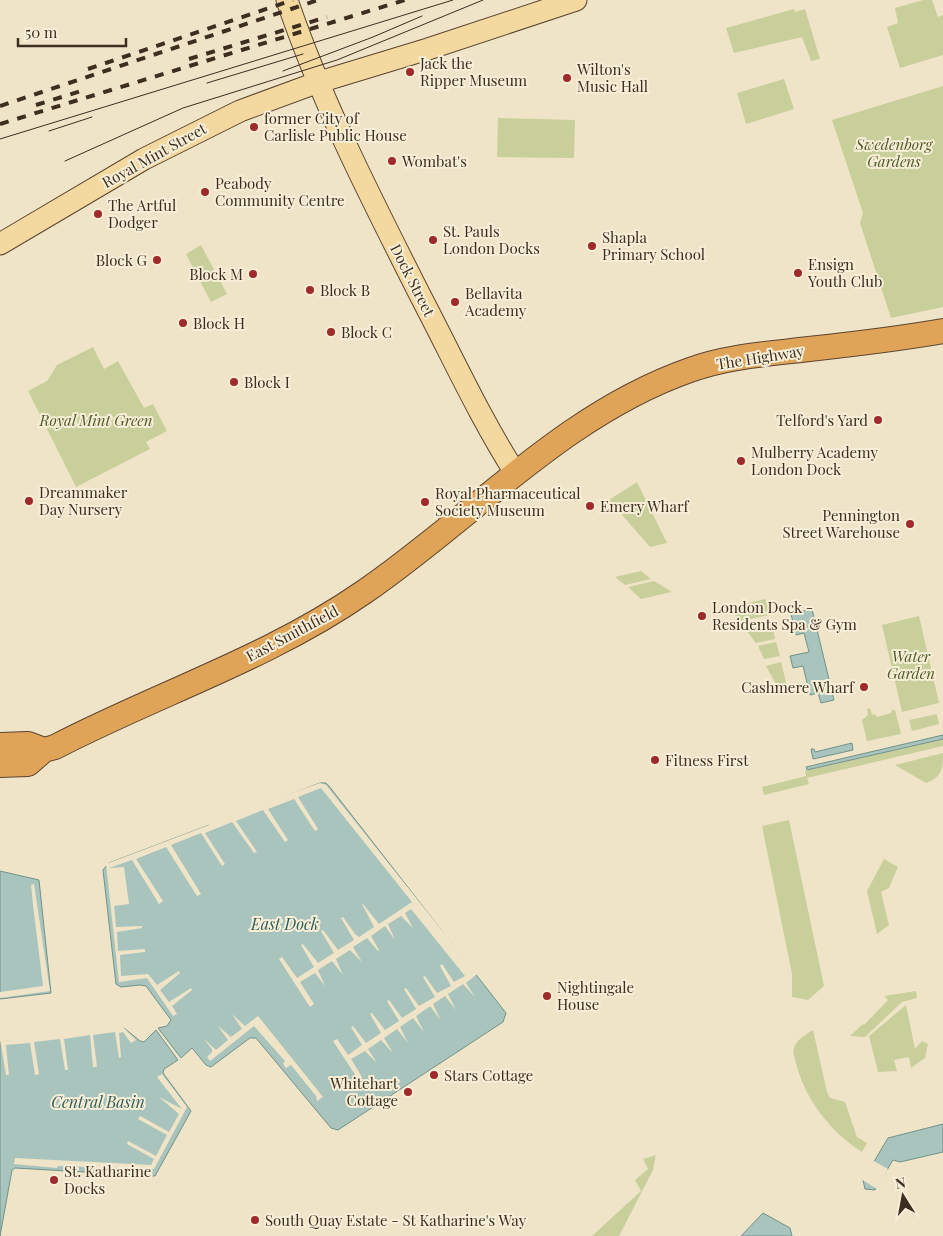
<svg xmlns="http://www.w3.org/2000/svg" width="943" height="1236" viewBox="0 0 943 1236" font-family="'Playfair Display',serif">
<rect width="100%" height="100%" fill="#f0e4c8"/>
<path fill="#c9cf9b" d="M923,0H932L938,17L943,15V55L900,68L887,27L898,23L895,8Z
M794,9L795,12L805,9L820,59L811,61L802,37L734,53L726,28Z
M784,79L794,109L746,124L737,93Z
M943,86V307L891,318L860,223L863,213L832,120Z
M498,118L575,120L574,158L497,157Z
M201,245L227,294L211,302L186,254Z
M93,347L104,369L118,361L144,408L153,404L167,431L146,442L150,449L76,487L28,391L47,381L57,365Z
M637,482L638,484L667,543L650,547L609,500Z
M641,571L651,579L625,585L615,577Z
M654,581L672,592L641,599L628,587Z
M766,599L770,615L740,621L729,607Z
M919,616L939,703L902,712L882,625Z
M772,623L775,639L756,643L745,629Z
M776,642L780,656L764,659L758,646Z
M781,662L787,686L778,688L766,666Z
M870,708L872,715L875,714L877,717L891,713L892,710H895L901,734L867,741L862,720L868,715L867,709Z
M937,714L939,724L912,731L909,720Z
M943,739V746L807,778L809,784L764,795L762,787L806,776L805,771Z
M943,753C943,769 942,777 926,783L895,765Z
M789,820L824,986L808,1000L792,997V974L762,826Z
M884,859L898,867L889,888L881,892L889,925L877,934L867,891Z
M916,991L917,998L902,1002L865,1037L850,1036L863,1024L864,1025L888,1000L884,996Z
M906,1005L915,1049L922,1041L928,1044L925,1058L911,1068L909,1057L894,1060L897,1071L878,1072L869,1036Z
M813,1030L827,1092L830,1098L845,1102L857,1137L867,1143L862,1152C832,1133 807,1102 797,1067C796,1061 792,1054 794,1048C797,1039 805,1035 813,1030Z
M656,1155L653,1170L619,1236H592L641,1191L635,1180L648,1169L643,1159Z"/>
<path fill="#a9c4bc" stroke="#6f938a" d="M812,609L834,700L821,703L818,693L810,695L803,666L793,668L790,656L809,652L804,633L796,635L791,614Z
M943,735V739L807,770L806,767Z
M852,743L853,750L813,759L811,749H814L815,752Z
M320,783H326L329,786L506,1013L503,1022L338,1130L331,1128L256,1038H250L211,1067L206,1065L192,1048L181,1058L158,1028L167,1026L171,1020L146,986L140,985L121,987L116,984L103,870L109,863Z
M0,871L39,880L51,993L0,999Z
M124,1028L140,1041L144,1042L156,1030L178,1060L164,1069L163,1073L191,1111L155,1176L15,1168L12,1170L0,1236V1042Z
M943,1124V1152L900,1162L893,1160L875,1190L865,1189L863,1180L888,1138Z
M763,1213L790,1228L792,1236H741Z"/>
<path fill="#f0e4c8" d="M320,783L326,785L445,934H449L451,937L449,939L477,974L466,983L475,997L463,984L448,994L456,1010L445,996L433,1004L441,1021L431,1007H429L416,1016L424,1032L413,1018L400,1027L408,1043L397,1029L384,1038L393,1053L381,1040L368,1049L377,1063L365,1051L351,1059L362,1077L358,1079L333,1041L337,1039L348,1055L362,1045L351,1027L353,1026L366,1043L381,1033L370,1014L372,1013L385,1030L399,1021L387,1001L389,1000L402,1018L416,1009L404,989L406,988L419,1006L435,997L423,977L425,976L437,993L451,986L440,966L442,964L454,982L465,976L411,909L405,913L413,928L401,916L388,924L395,940L385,926L371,936L379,950L378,951L367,938L353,947L362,962L350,950L336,959L343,975L332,961L318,970L325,986L315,973L300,982L314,1004L310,1007L279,959L282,957L297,978L314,967L301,945L303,944L318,963L334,953L321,931L323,930L338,950L354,940L341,918L343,917L355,934L359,937L374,927L362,904H363L379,924L412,902L321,788L298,797L318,829L315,831L294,799L268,809L288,840L285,842L263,810L236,821L257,852L254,853L232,822L205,833L225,864L222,866L201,833L171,845L201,894L197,896L166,847L136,859L163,901L159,904L132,860L109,868L124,867L129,904L114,906L116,927L142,926V928L117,932L118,951L145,949V952L120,955L121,976L148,974L157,985L179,971L180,973L160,990L169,1002L191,988L192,990L172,1006L177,1014L173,1016L147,978L119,982L106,864L209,825L208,823L221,818Z
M34,884L50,991L0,998V992L43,986L33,905L31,885Z
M232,1014L245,1026L258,1016L323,1097L317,1101L316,1096L291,1065L286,1068L283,1064L285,1061L254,1026L210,1061L207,1057L212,1052V1049L203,1038L216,1050L228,1040L218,1026L231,1037L242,1029Z
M122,1026L136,1040L131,1043L123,1032L119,1033L121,1057L119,1058L115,1032L93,1035L97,1067H93L90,1035L64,1039L68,1070H65L60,1039L34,1042L39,1074L35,1075L30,1043L6,1045L9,1075H6L0,1039L2,1041Z
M162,1074L187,1107L154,1169L58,1166L57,1168L14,1164L15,1158L151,1165L154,1159L127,1144L128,1141L156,1156L167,1135L138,1119L140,1116L169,1132L179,1114L159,1097L182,1109L157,1077Z
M872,1160L888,1169L877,1189L861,1179Z"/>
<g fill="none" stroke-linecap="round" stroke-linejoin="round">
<g stroke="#5b4430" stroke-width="23">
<path id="major" d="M287,0C322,103 372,200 421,297C452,356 480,418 516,474
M0,244L144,159L240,111L316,83L428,49L576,0"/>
</g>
<g stroke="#5b4430" stroke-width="26">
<path id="highway" d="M0,745L28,744L44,750
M0,765L28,764L44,750L55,747C157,694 269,658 364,592C472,518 564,414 690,370C729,356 768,354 809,349C854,344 898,339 943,331"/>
</g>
<use href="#major" stroke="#f3d9a0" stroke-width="21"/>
<use href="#highway" stroke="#e0a458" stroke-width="24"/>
<path stroke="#3d2e20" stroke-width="1" d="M283,71L373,37L422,16
M207,83L303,54
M49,131L92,117
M0,139L453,0
M65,161L183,108L337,60L483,0"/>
<path stroke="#3d2e20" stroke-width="4" stroke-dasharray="9 9" stroke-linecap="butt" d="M189,59L327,17
M88,69L293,0
M36,105L81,91
M0,106L318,0
M0,124L405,0"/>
</g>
<g fill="#9e2a2b" stroke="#f7eed8" stroke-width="2">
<circle cx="410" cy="72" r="5"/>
<circle cx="567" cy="78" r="5"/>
<circle cx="254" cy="127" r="5"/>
<circle cx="392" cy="161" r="5"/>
<circle cx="205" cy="192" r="5"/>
<circle cx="98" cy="214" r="5"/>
<circle cx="433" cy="240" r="5"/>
<circle cx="592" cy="246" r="5"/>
<circle cx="157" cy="260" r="5"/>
<circle cx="798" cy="273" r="5"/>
<circle cx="253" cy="274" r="5"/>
<circle cx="310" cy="290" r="5"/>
<circle cx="455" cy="302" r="5"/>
<circle cx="183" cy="323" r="5"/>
<circle cx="331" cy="332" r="5"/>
<circle cx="234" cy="382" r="5"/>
<circle cx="878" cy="420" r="5"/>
<circle cx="741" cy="461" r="5"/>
<circle cx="29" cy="501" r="5"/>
<circle cx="425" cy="502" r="5"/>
<circle cx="590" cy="506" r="5"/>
<circle cx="910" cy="524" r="5"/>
<circle cx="702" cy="616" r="5"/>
<circle cx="864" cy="687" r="5"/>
<circle cx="655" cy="760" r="5"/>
<circle cx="547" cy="996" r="5"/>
<circle cx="434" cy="1075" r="5"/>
<circle cx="408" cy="1092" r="5"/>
<circle cx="54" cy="1180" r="5"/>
<circle cx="255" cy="1220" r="5"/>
</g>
<g text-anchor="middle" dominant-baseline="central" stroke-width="4" stroke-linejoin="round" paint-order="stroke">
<g font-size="15" fill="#3d2e20" stroke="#f7eed8" text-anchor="start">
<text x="420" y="63">Jack the<tspan x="420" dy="17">Ripper Museum</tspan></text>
<text x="577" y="69">Wilton's<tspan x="577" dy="17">Music Hall</tspan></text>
<text x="264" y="118">former City of<tspan x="264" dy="17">Carlisle Public House</tspan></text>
<text x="402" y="161">Wombat's</text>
<text x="215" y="183">Peabody<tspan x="215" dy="17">Community Centre</tspan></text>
<text x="108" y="205">The Artful<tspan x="108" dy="17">Dodger</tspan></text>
<text x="443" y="231">St. Pauls<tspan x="443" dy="17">London Docks</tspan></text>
<text x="602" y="237">Shapla<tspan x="602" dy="17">Primary School</tspan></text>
<text x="147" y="260" text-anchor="end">Block G</text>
<text x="808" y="264">Ensign<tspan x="808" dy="17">Youth Club</tspan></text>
<text x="243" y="274" text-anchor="end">Block M</text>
<text x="320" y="290">Block B</text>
<text x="465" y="293">Bellavita<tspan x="465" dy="17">Academy</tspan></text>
<text x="193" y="323">Block H</text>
<text x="341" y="332">Block C</text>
<text x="244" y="382">Block I</text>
<text x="868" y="420" text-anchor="end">Telford's Yard</text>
<text x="751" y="452">Mulberry Academy<tspan x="751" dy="17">London Dock</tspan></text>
<text x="39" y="492">Dreammaker<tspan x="39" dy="17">Day Nursery</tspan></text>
<text x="435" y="493">Royal Pharmaceutical<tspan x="435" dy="17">Society Museum</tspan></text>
<text x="600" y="506">Emery Wharf</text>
<text x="900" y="515" text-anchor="end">Pennington<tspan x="900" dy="17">Street Warehouse</tspan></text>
<text x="712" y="607">London Dock -<tspan x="712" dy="17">Residents Spa &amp; Gym</tspan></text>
<text x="854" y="687" text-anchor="end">Cashmere Wharf</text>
<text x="665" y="760">Fitness First</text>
<text x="557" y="987">Nightingale<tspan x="557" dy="17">House</tspan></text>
<text x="444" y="1075">Stars Cottage</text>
<text x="398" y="1083" text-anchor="end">Whitehart<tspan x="398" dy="17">Cottage</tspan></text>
<text x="64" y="1171">St. Katharine<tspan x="64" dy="17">Docks</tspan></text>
<text x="265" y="1220">South Quay Estate - St Katharine's Way</text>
</g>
<g font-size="15" font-style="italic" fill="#4d5a26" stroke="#f7eed8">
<text x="894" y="144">Swedenborg<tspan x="894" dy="17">Gardens</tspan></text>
<text x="96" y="420">Royal Mint Green</text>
<text x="911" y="656">Water<tspan x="911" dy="17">Garden</tspan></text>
</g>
<g font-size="15" fill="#3d2e20" stroke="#f7eed8">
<text transform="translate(154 155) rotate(-29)">Royal Mint Street</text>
<text transform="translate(413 280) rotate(63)">Dock Street</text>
<text transform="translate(760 357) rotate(-9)">The Highway</text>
<text transform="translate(292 633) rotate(-28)">East Smithfield</text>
</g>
<g font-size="16" font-style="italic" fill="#2f5d5a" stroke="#f7eed8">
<text x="285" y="923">East Dock</text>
<text x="98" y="1101">Central Basin</text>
</g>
</g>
<g transform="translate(903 1196) rotate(349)" stroke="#f7eed8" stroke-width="4" paint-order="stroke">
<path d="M0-4L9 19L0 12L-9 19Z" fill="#3d2e20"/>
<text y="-8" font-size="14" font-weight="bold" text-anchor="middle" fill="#3d2e20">N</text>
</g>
<path d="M18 38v8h108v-8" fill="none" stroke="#3d2e20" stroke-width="2.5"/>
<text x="25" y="38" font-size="15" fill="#3d2e20" stroke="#f7eed8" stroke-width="4" paint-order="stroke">50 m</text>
</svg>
